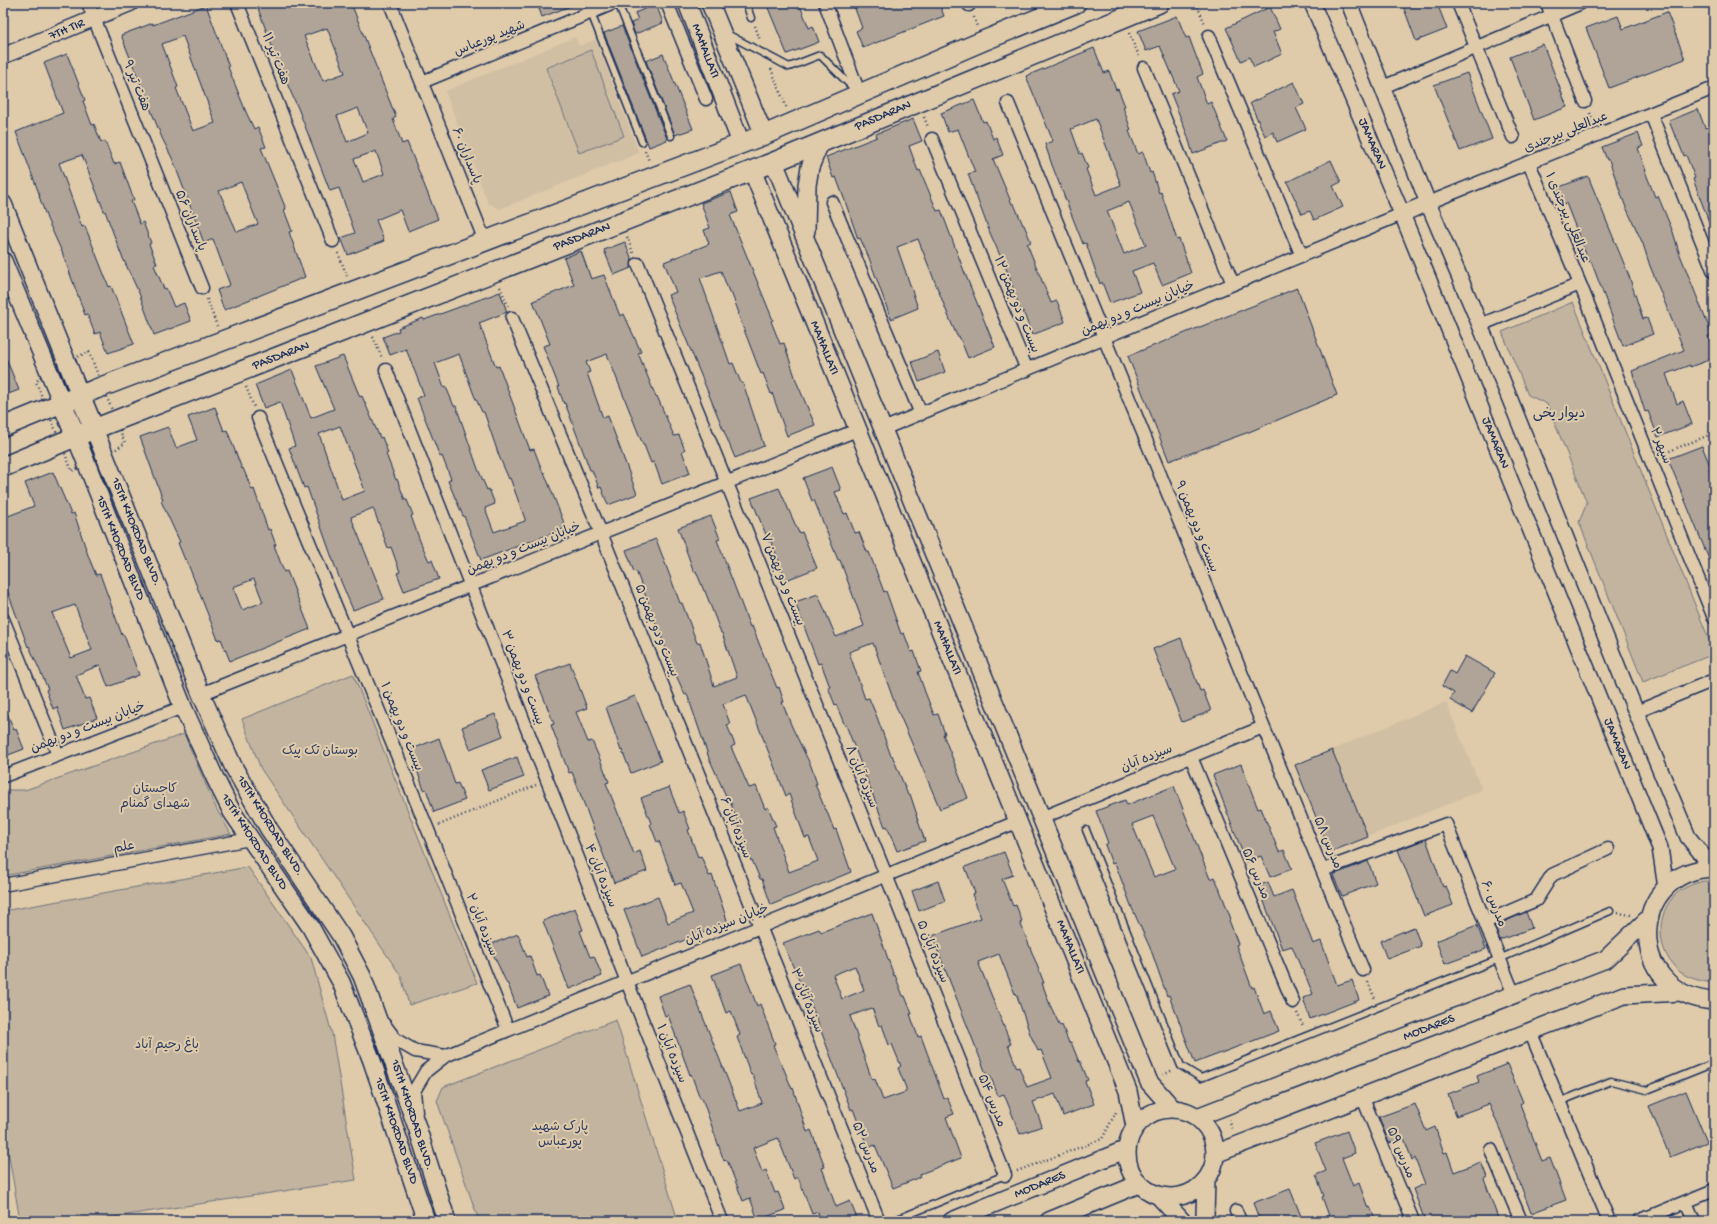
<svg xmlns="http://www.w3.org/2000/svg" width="1717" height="1224" viewBox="0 0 1717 1224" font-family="'Gochi Hand','Playpen Sans Arabic',sans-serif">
<rect width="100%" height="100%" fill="#dfcbaa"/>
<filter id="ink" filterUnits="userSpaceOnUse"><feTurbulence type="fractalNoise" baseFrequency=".025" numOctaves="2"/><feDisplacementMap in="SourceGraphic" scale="8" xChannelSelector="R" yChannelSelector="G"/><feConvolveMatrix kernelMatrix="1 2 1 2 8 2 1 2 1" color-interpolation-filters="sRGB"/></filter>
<g filter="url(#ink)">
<path fill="#d1bfa4" d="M575,37L579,46L596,39L639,153L500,209L488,203L445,91Z
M1446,702L1482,790L1330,852L1295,765Z"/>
<path fill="#c2b49f" stroke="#6e727e" d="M591,50L624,136L579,153L546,68Z
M1573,302L1714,652V654L1643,682L1579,522L1587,503L1547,404L1528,395L1502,332Z
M353,674L477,983L409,1005L401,976L261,769L242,719Z
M184,734L217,810L231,834L3,876V790H25Z
M248,867L311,958L332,1034L356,1180L87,1221H20L6,1139H3V911Z
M1703,881H1714V983H1712C1701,981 1690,979 1680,972C1658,954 1654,919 1673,897C1681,888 1692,884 1703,881Z
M616,1020L678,1221H479L437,1101L443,1087Z"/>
<path fill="#afa497" stroke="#1b2f5e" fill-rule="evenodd" d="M256,3H351L388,97L396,117L393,119L402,144L407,142L438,219L408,231L400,210L376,220L384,241L348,255L341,238L355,233L339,188L330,191L298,108L280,68ZM327,28L345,73L323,81L304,36ZM358,108L368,133L347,142L337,116ZM376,151L384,174L363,182L354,159Z
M537,3H576V4L542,17Z
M766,3H799L809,28L813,26L819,42L787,54Z
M853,3H939L944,16L863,48L856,31L862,28Z
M1402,3H1437L1447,29L1416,41Z
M656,4L663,23L635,34L631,23L638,20L635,13Z
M206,5L229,67H228L246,112L254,129L258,127L266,147L261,148L286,209L284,210L292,231L289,232L305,277L224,310L217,290L230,285L213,239L204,243L173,160L162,138L121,35L153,23V25ZM183,36L215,123L193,131L176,88L178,87L162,44ZM241,182L258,224L237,232L219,191Z
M1270,7L1280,29L1273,32L1282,54L1254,67L1249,57L1241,61L1226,28Z
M1667,12L1685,59L1609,88L1586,28L1618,16L1623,29Z
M1177,16L1186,38L1189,37L1196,56L1203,74L1197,77L1207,104L1211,102L1227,141L1193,154L1187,134L1171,94L1179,91L1160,46L1146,51L1138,31Z
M622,26L667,139V140L649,147L604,33Z
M1543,44L1567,107L1534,120L1510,57Z
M1094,48L1104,73L1109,71L1116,90L1118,89L1125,106L1123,107L1131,130L1129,131L1138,154L1143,152L1150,173L1152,172L1159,193L1161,192L1177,240L1179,239L1191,273L1162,285L1153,263L1132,271L1140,292L1110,303L1102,282L1100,284L1086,243L1083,244L1052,165L1045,144L1053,141L1026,76ZM1096,119L1121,185L1096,195L1086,169L1088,168L1082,153L1080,154L1071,129ZM1129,202L1146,245L1124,254L1107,211Z
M67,54L85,100L83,101L92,125L94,124L101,142L105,141L114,164L120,162L134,200L131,201L140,224L143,222L151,243L149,244L157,264L154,265L164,289L166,288L174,307L184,303L191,321L154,335L139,293L121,254L105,211H104L82,155L59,163L82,227L85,226L109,287L111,286L134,344L108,353L100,332L95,334L87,314L85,315L62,252L47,219L39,196H40L16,132L63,113L44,63Z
M663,54L693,129L675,135L646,61Z
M1467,73L1492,139L1460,151L1434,85Z
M1294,82L1304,104L1296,108L1306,129L1277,142L1273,132L1265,136L1250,103Z
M974,100L983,122L986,121L993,139L996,137L1003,155L993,159L1012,204H1014L1023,225H1024L1031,242L1027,244L1036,266L1051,303L1057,301L1065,322L1032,335L1023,311L1021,312L1008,273L990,233L968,174L975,172L965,147L958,129L948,132L941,113Z
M1698,109L1705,128L1708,127L1714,143L1713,233L1693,179L1695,178L1686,155L1684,156L1676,136H1675L1669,121Z
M913,119L922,141L909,146L918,171L920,170L937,211L941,210L964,271L995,347L968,358L959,336H957L950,320L918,239L897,247L918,308L891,319L869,258L860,238L858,239L845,201L836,177L833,178L826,157L877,137L876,134Z
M1638,133L1643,146L1638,148L1646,171H1645L1655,197L1658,196L1673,232L1679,252L1712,335L1708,336L1714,351V358L1690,367V365L1666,374L1677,404L1683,401L1692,424L1658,437L1648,411L1645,412L1632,371L1684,350L1650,266L1643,244L1625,205L1609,160H1607L1602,147Z
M1331,160L1341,182L1333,186L1343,207L1314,220L1310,211L1302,214L1287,182Z
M1588,176L1629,276L1643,319L1647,318L1653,334L1623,346L1591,261L1589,262L1566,203L1563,204L1557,188Z
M731,192L738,212L730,215L773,320L771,321L780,344L784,343L797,383L815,425L787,436L772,393L771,394L763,373L761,374L738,314L739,313L731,292H729L721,271L700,278L730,364L733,363L741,383H743L764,446L735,458L668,295L676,292L664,262L709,244L704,230L710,228L701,203Z
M625,242L632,260L631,268L614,275L604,250Z
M581,251L591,279L604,275L620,316L624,314L641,352L638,353L656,397L657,396L674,436L679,435L685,450L682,451L690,473L662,484L654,462L651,463L644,445H643L607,354L586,362L590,372L587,373L603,418L608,416L637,494L608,505L601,487L599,488L592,470H590L565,403L564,404L558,387H559L543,346L550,344L533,301L574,285L564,258Z
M1297,288L1337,395L1249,432L1169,461L1128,356Z
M500,292L507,312L479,323L496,367L499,366L530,450L534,449L543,473L544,472L566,528L481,560L464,516H463L448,481L451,479L442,456L440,457L417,398L424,395L406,349L390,355L383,337L399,331L398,328L423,318L424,320ZM459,354L474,395L482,412H484L499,456L509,479L510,478L525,519V521L494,532L485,508L495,504L489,489L487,490L478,469L456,406H454L446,387L444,388L435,363Z
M3,351L19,390L3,396Z
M938,352L945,372L919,382L912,362Z
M343,356L360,397L362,396L380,438L382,437L388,453L386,454L396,480L397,479L405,500H407L413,515L411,516L420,541L429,561L432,560L439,579L404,591L397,573L400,572L391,547L388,548L373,508L351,517L384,599L353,610L337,572L307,487L304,488L289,448L295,446L280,402L264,408L255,385L292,370L311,418L334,409L316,366ZM340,426L365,491L342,500L319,434Z
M215,407L224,431L227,430L242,469L243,468L252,490L254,489L268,530L270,529L276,545H274L284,572L287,571L310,629L230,661L221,639L218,640L186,559L185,560L178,543L180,542L161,501L163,500L140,437L168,427L176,448L197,440L188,417ZM254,579L263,602L242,610L233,587Z
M1702,446L1711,468L1709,469L1714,482L1713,569L1668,459Z
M832,467L841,490L835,492L844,514L847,513L855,533L859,532L867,552H869L884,592L886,591L901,634L904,633L911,652L914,651L921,671L918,672L925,692L934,715L938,714L945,734H943L968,798L940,809L895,704L873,643L849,652L865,699L869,698L877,717L891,756L892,755L908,795L910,794L917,815H916L925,841L897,851L887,826L885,827L846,725L845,726L836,704L835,705L828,687H830L821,663L818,664L795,602L818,594L836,637L864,626L840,560H838L814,500L812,501L803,478Z
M53,472L71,514L74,513L89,558L96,575L100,574L122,635H124L139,675L108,687L100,665L76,675L85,699L89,698L97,718L65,730L57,707L53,709L46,690L48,689L29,646L28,647L3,579V518L34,506L25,483ZM75,605L92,650L71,658L52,613Z
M779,488L799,533L802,532L817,568L786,580L771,541L769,542L751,498Z
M711,516L720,539L717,540L750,627L752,626L777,688L779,687L784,702H782L792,727L811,766L817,784H815L825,809H826L834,830L836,829L851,872L771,905L762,879H760L752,860L751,861L728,795L726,796L709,758L687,694L685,695L676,675L636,571L634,572L626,550L656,539L680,603H682L697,643L700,642L714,686L737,677L722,633H721L705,591H704L696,571L694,572L678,528ZM746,695L786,796L789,794L805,838L809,837L818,861L789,872L773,827L776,826L768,807L765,809L756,786L749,788L731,747L735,745L727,725L730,724L723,704Z
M1181,638L1200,691L1203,690L1211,711L1182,722L1153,649Z
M1465,656L1495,673L1472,713L1450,700L1454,693L1442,686L1450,671L1455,674Z
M570,663L587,708L576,712L588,742L592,741L602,764L609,782L606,783L634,854L640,851L647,871L614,883L572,772L569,773L551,725L554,724L535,676Z
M635,696L661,761L631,773L622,750L621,751L606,707Z
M3,703L14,730L16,729L24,749L3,757Z
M495,714L503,736L470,749L462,727Z
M439,738L455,784L458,783L465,800L434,812L426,789L424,790L410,750Z
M1332,750L1368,837L1330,852L1295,765Z
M517,757L524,777L489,790L481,770Z
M1241,764L1258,809L1261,808L1279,852L1284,850L1292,869L1270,877L1261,856L1246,862L1213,775Z
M1174,786L1210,879L1215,877L1231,919L1229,920L1238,944L1236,945L1252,988L1254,987L1264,1014L1271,1011L1279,1031L1195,1063L1169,995L1167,996L1151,950L1132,908L1115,863L1112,864L1105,845L1108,843L1096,811L1125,800L1127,805ZM1153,816L1175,869L1154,877L1132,824Z
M669,787L679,813L683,811L690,829L688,830L698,857L701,856L709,876L712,875L728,923L642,957L624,910L658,897L668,923L693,913L681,883L675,885L659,841L657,842L650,824L651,823L641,798Z
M1426,839L1443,887L1446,886L1453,905L1424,916L1398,850Z
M1004,852L1013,875L1002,879L1013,906L1016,905L1022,921L1020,922L1044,983H1042L1050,1005L1060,1026L1062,1025L1069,1043L1071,1042L1079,1062L1080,1061L1088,1080L1085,1081L1094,1104L1063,1116L1055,1094L1033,1102L1042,1126L1020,1134L1004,1094L998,1096L990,1075L987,1076L932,936L981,918L972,894L975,893L965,867ZM999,954L1015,994L1016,993L1030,1034L1038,1051L1041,1050L1052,1078L1027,1087L1019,1067L1017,1068L1008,1045L1011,1044L978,962Z
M1368,861L1376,883L1342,896L1333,875Z
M938,881L945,901L919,911L912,891Z
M1268,882L1274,897L1292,890L1313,944L1321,941L1337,985L1352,980L1359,1000L1310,1019L1303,998L1313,994L1303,970H1302L1292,946L1282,949L1258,886Z
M575,908L583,930L580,931L590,957L594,956L602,976L569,989L543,921Z
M1526,912L1532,928L1500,940L1495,926Z
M872,913L894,976L895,975L903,996H905L912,1014H910L918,1037L921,1036L944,1099L947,1097L954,1114L946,1117L961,1158L920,1174L921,1177L893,1188L875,1145L868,1148L853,1109L851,1110L804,986L802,987L783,943L819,929L821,932ZM855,966L864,990L842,999L833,975ZM872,1008L879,1026L882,1025L889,1045L892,1044L901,1066L898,1068L906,1088V1092L883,1100L875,1079L872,1080L850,1016Z
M1477,925L1486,949L1445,964L1436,941Z
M1414,927L1421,946L1387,959L1380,941Z
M518,934L527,957L530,956L537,976L540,975L548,996L517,1008L508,984H507L489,945Z
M741,964L757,1006L760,1004L775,1044L773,1045L782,1067H783L792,1089L793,1088L807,1132L811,1130L825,1167L822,1168L836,1207L850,1201L858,1221H821L818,1212L812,1214L798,1177L794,1179L778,1138L753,1148L762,1172L766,1170L775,1193L778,1192L785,1210L758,1220L750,1198L743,1201L727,1160L724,1161L718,1144L702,1098H700L691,1074L690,1075L668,1015L665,1016L658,996L690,984L740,1111L762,1103L753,1075H751L737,1037L740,1035L731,1011L726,1013L712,975Z
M1507,1064L1523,1102L1520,1104L1542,1161L1550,1158L1566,1200L1531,1213L1501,1132L1489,1104L1456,1116L1448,1094L1479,1082L1477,1076Z
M1686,1091L1707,1142L1670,1157L1649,1106Z
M1415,1104L1426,1131L1435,1127L1444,1153L1447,1152L1454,1172L1481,1162L1487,1177L1484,1179L1499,1221H1425L1413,1189L1425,1184L1415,1158L1412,1160L1404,1138L1389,1143L1379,1117Z
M1347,1131L1355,1153L1342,1158L1353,1186L1359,1183L1368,1208L1370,1207L1376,1221H1331L1322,1197L1324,1196L1316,1175L1326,1171L1315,1143Z
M1290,1189L1303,1221H1260L1253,1203Z"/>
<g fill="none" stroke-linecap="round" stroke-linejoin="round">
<g stroke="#1b2f5e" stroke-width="9">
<path id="service" d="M618,3L671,136
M746,3L751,18
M591,13L642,142
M727,34L789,67L820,55L856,91
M1086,830L1181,1066L1201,1078L1499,959L1610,911
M1559,1102L1611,1081L1647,1090L1714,1063
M893,1221L1005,1175"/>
</g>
<g stroke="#1b2f5e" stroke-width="15">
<path id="minor" d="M88,3L202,288
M237,3L333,241
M390,3L485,241
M667,3L706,99
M825,3L860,95
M968,3L969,5
M1458,3L1513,137
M1547,3L1585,101
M1209,36L1302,256
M1144,68L1233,284
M422,82L614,3
M1383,87L1581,3
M1008,103L1363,970
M1651,114L1714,272
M932,139L1027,370
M1529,163L1580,284L1714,618
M832,202L921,414
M1428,203L1714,88
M638,264L886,875L1005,1175
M512,318L601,533L879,1221
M1480,325L1580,284
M386,370L547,780L722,1221
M258,418L428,830L508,1030
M883,429L1402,214
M3,619L58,755
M201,694L857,430
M1636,712L1714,680
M1191,757L1293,1002
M4,776L183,707
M1041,818L1263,727
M1323,870L1446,824L1514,995
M3,885L250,839
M1485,922L1536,900L1552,875L1608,849
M384,1024L396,1040L415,1051L445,1056
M1530,1031L1609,1221
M1362,1096L1413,1221
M416,1112L414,1091L426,1071L445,1056L1019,821
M1491,1150L1521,1221
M1686,1202L1694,1221
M1236,1211L1240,1221
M1639,1221L1714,1190"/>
</g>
<g stroke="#1b2f5e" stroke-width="18">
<path id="tertiary" d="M1312,3L1402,214L1660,848L1666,888
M1349,3L1428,203L1480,325L1636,712L1688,837L1713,868
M3,56L131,3
M1402,214L1428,203"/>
</g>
<g stroke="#1b2f5e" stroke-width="20">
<path id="secondary" d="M687,3L741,143
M710,3L764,135
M774,162L1149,1082L1173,1109
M752,170L1128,1091L1135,1127
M3,204L80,395
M806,231L807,185L810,167L820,143
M3,261L62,403
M94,429L201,694L233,766L269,829L341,936L362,976L417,1127L447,1221
M76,437L183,707L215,778L232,812L310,926L341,982L372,1061L426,1221
M1714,868C1627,870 1624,995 1714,1001
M1127 1153a44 44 0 1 1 88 0a44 44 0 1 1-88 0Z
M1197,1117L1606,959L1649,918
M1215,1154L1624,995L1681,992
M1206,1180L1205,1216L1207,1221
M1158,1195L1182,1221
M952,1221L1127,1149
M1049,1221L1139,1184"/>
</g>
<g stroke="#1b2f5e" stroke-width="22">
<path id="primary" d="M80,395L94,429
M62,403L76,437
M3,427L96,389L764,135L983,41L1076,3
M3,467L94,429L774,162L1159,3"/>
</g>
<path stroke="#1b2f5e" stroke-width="2.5" stroke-dasharray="1 3" stroke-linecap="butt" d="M1196,3L1205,24
M974,17L977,27
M755,26L760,40
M1129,33L1139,56
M771,69L787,109
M1590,113L1594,123
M924,117L928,127
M645,151L649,161
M627,237L633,253
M338,253L347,276
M500,287L508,306
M207,299L217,326
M373,337L382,358
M89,352L125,443L106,456L72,471L36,382L48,369Z
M246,387L254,407
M1662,454L1714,433
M439,825L536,785
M1618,913L1631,915
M1368,982L1375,999
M1297,1013L1303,1026
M1163,1075L1173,1070
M1229,1120L1233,1131
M1017,1171L1102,1139L1116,1112"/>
<use href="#service" stroke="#dfcbaa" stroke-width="6"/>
<use href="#minor" stroke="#dfcbaa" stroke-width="12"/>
<use href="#tertiary" stroke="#dfcbaa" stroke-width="15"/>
<use href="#secondary" stroke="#dfcbaa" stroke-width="17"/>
<use href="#primary" stroke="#dfcbaa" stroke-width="19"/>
</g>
</g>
<g text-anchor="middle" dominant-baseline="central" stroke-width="4" stroke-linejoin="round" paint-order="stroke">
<g font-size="13" fill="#1b2f5e" stroke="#dfcbaa">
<text transform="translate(67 30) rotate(-23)">7TH TIR</text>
<text transform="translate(490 39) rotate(-22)">شهید پورعباس</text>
<text transform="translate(705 51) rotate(69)">MAHALLATI</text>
<text transform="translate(275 59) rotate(68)">هفت تیر ۱۱</text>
<text transform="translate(136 86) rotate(68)">هفت تیر ۹</text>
<text transform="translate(883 116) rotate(-23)">PASDARAN</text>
<text transform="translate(1566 133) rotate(-22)">عبدالعلی بیرجندی</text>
<text transform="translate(1372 144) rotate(67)">JAMARAN</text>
<text transform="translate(466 156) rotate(68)">پاسداران ۶۰</text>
<text transform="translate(1567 218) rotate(67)">عبدالعلی بیرجندی ۱</text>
<text transform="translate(190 221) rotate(68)">پاسداران ۵۶</text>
<text transform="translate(582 237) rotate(-21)">PASDARAN</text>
<text transform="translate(1016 305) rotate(68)">بیست و دو بهمن ۱۲</text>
<text transform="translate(1138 309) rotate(-23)">خیابان بیست و دو بهمن</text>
<text transform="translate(824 348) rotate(68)">MAHALLATI</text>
<text transform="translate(281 356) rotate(-21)">PASDARAN</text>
<text transform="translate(1495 443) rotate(68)">JAMARAN</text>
<text transform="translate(1660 446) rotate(68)">سپهر ۲</text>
<text transform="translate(1196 527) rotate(68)">بیست و دو بهمن ۹</text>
<text transform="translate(136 532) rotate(68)">15TH KHORDAD BLVD.</text>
<text transform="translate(120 548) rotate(68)">15TH KHORDAD BLVD</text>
<text transform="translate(524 549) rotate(-22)">خیابان بیست و دو بهمن</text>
<text transform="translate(782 580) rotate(68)">بیست و دو بهمن ۷</text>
<text transform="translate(656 631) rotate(68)">بیست و دو بهمن ۵</text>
<text transform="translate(947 648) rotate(68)">MAHALLATI</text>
<text transform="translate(522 678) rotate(69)">بیست و دو بهمن ۳</text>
<text transform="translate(401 727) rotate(68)">بیست و دو بهمن ۱</text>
<text transform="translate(88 728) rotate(-21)">خیابان بیست و دو بهمن</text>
<text transform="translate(1617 744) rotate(68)">JAMARAN</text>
<text transform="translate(1147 759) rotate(-22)">سیزده آبان</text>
<text transform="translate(861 777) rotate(68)">سیزده آبان ۸</text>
<text transform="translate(270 826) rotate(58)">15TH KHORDAD BLVD.</text>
<text transform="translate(735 828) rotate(68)">سیزده آبان ۶</text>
<text transform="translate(254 842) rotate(57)">15TH KHORDAD BLVD</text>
<text transform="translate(1327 843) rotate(67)">مدرس ۵۸</text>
<text transform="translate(124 848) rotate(-11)">علم</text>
<text transform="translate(1255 874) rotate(67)">مدرس ۵۶</text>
<text transform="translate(600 876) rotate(68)">سیزده آبان ۴</text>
<text transform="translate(1493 904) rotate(68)">مدرس ۶۰</text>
<text transform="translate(481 925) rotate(68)">سیزده آبان ۲</text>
<text transform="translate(727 925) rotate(-22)">خیابان سیزده آبان</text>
<text transform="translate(1070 947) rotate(68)">MAHALLATI</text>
<text transform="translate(932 952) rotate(68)">سیزده آبان ۵</text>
<text transform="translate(806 1001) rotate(68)">سیزده آبان ۳</text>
<text transform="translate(1429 1028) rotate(-21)">MODARES</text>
<text transform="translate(671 1054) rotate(68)">سیزده آبان ۱</text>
<text transform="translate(991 1101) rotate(68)">مدرس ۵۴</text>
<text transform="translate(412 1115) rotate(72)">15TH KHORDAD BLVD.</text>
<text transform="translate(396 1131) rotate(71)">15TH KHORDAD BLVD</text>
<text transform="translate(865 1148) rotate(68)">مدرس ۵۲</text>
<text transform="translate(1400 1153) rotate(67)">مدرس ۵۹</text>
<text transform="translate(1040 1185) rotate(-22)">MODARES</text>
</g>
<g font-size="13" fill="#2c3c64" stroke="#dfcbaa">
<text x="320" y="751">بوستان تک پیک</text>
<text x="155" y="789">کاجستان<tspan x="155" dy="15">شهدای گمنام</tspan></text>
<text x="167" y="1045">باغ رحیم آباد</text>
<text x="560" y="1127">پارک شهید<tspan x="560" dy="15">پورعباس</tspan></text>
</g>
<g font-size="14" fill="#1b2f5e" stroke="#dfcbaa">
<text x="1559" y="414">دیوار یخی</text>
</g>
</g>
<rect width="1717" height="1224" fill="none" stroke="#dfcbaa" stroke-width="16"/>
<rect x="8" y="8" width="1701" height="1208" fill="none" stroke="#1b2f5e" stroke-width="1.5" filter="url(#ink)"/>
</svg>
